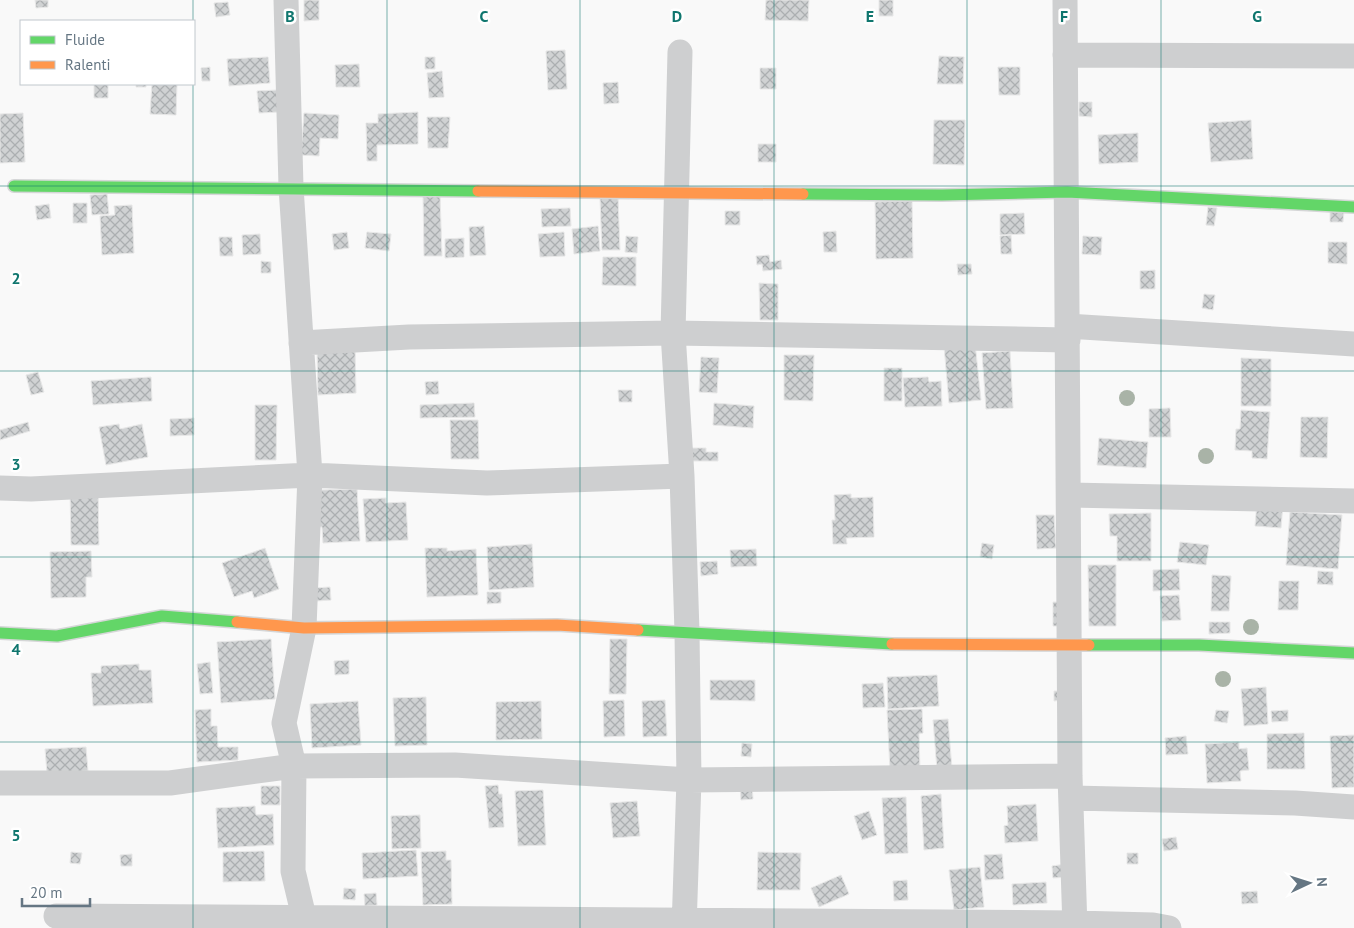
<svg xmlns="http://www.w3.org/2000/svg" width="1354" height="928" viewBox="0 0 1354 928" font-family="'PT Sans',sans-serif">
<defs>
<pattern id="building-cross-hatch" width="8" height="8" patternUnits="userSpaceOnUse" patternTransform="scale(1.25)"><rect width="8" height="8" fill="#d0d2d3"/><path d="M0 0l8 8M0 8l8-8" fill="none" stroke="#acafb1"/></pattern>
</defs>
<rect width="100%" height="100%" fill="#f9f9f9"/>
<path fill="url(#building-cross-hatch)" stroke="#e8e8e8" d="M35,0H48V7L36,8Z
M304,0H319V20L304,21Z
M766,0H809L808,21L765,20Z
M879,0H893V16H879Z
M228,2L230,15L216,17L214,3Z
M565,50L567,89L548,90L546,51Z
M939,56L964,57L963,84H937Z
M268,57L270,83L229,86L227,59Z
M425,57H435V69H425Z
M359,64L360,87H336L335,65Z
M210,67V81H202L201,68Z
M998,67H1020V95H999Z
M760,68H776V89H760Z
M442,71L444,97L429,98L427,73Z
M618,82L619,103L604,104L603,83Z
M94,84H108V98H94Z
M136,84H146V87H136Z
M152,84H177L176,115L150,114Z
M277,90L279,112L259,113L257,91Z
M1079,102H1092V117L1079,116Z
M418,112V144L377,145V161H367L366,123H378V114Z
M23,113L25,162L0,163V114Z
M304,113L339,115L338,139L320,138L319,156L301,155Z
M427,117H450L448,148H428Z
M934,120H965L964,165L933,164Z
M1251,120L1253,159L1211,162L1208,123Z
M1138,133V162L1099,164L1098,135Z
M758,144H776V162H758Z
M107,194L109,214L92,215L90,195Z
M423,195H440L442,256H424Z
M618,197L620,250H602L600,198Z
M912,201L913,258L876,259L875,202Z
M73,203H87V223H73Z
M49,204L51,218L37,220L35,206Z
M132,205L134,253L102,255L100,216L115,215L114,206Z
M1208,207L1217,208L1214,226L1206,225Z
M570,208L571,226L542,227L541,209Z
M1330,210L1344,211L1343,222H1330Z
M725,211H740V225H725Z
M1024,213L1025,234L1000,235V214Z
M484,226L486,255L470,256L469,227Z
M598,226L600,251L574,254L572,229Z
M836,231L837,252H824L823,232Z
M347,232L349,248L334,250L332,234Z
M367,232L391,234L389,251L365,248Z
M564,232L565,256L540,257L538,234Z
M260,234L261,254L243,255L242,235Z
M1011,235L1012,254H1001L1000,236Z
M626,236L638,237L637,253L625,252Z
M1083,236L1102,237L1101,255L1082,254Z
M219,237H232L233,256H220Z
M464,238V257L445,258V239Z
M1328,242H1347V264L1328,263Z
M769,255L770,262L781,260L782,269L763,271L762,264L757,265L756,256Z
M603,257H636V286L602,285Z
M261,261L271,262V273H261Z
M957,264H971L972,274L958,275Z
M1155,270V289H1140V271Z
M759,283L778,284V320H760Z
M1204,294L1215,295L1213,310L1202,308Z
M975,343L981,400L949,403L944,346Z
M355,347L356,393L318,395L317,348Z
M1010,351L1013,408L986,409L982,353Z
M784,355H814L813,401L784,400Z
M701,357L719,358L717,393L699,392Z
M1241,358L1271,359V406H1241Z
M884,368H902V401H884Z
M38,372L44,392L31,395L26,375Z
M151,377L152,401L93,405L91,381Z
M928,377L929,382L941,381L942,406L905,407L903,378Z
M438,381L439,394L426,395L425,382Z
M618,390H632V402H619Z
M474,403L475,417L420,418V405Z
M714,403L754,406L753,428L713,425Z
M255,405H277L276,460H255Z
M1170,408L1171,437H1149V409Z
M1241,410L1270,412L1267,459L1252,458V451L1235,450L1236,429H1240Z
M1301,417H1328L1327,458L1300,457Z
M194,418V435L170,436V419Z
M450,420H478L479,459H451Z
M28,422L30,431L0,440V430Z
M119,424L120,429L142,424L148,457L106,465L99,427Z
M1099,438L1148,442L1146,468L1097,465Z
M686,448H706V452H718V461H686Z
M70,489H98L99,545H71Z
M357,489L360,541L323,543L322,527H313L321,490Z
M851,494V498L873,497L874,537L846,538L847,544H833L832,520H835L834,495Z
M386,498V503L406,502L408,540L366,542L363,499Z
M1257,502L1283,504L1281,528L1255,526Z
M1290,512L1342,515L1338,569L1286,565Z
M1151,513V561H1117V536H1110L1109,514Z
M1036,515H1054L1056,548L1037,549Z
M1180,542L1209,545L1206,565L1177,562Z
M982,543L994,545L992,559L980,557Z
M532,544L534,587L489,590L487,547Z
M265,548L279,589L254,598L252,591L234,597L222,563Z
M425,548H447V551L476,549L478,595L427,597Z
M756,549L757,566L731,567L730,550Z
M91,551L92,577H86V597L51,598L50,552Z
M717,561L718,574L701,576L700,562Z
M1088,565H1116V626H1089Z
M1179,569L1180,590L1153,591V570Z
M1318,571L1333,572V585L1317,584Z
M1212,575L1231,576L1229,611H1211Z
M1279,581H1299L1298,610H1278Z
M330,587L331,600L316,601L315,588Z
M487,592H501V603L487,604Z
M1179,595L1181,620L1162,621L1160,596Z
M1053,602H1068V626H1053Z
M1209,622H1230V633L1209,634Z
M271,639L275,699L221,703L217,642Z
M610,639H627L626,694H609Z
M349,660V674L335,675L334,661Z
M210,662L213,693L200,694L197,664Z
M139,664V670H151L153,703L93,706L91,673H101V666Z
M937,675L939,706L888,709L887,677Z
M710,680H755V701L710,700Z
M883,683L885,707L863,708L862,684Z
M1266,687L1268,724L1244,726L1241,689Z
M1054,691H1063V700L1054,701Z
M426,697L427,745L395,746L393,698Z
M624,700L625,736L604,737L603,701Z
M665,700L667,736L643,737L642,701Z
M358,701L361,745L312,748L310,704Z
M541,701L542,739L496,740V702Z
M211,709V726H217L218,747H238V760L197,762L195,710Z
M922,709L923,733L919,734L920,770L890,771L887,710Z
M1216,710L1229,711L1227,723L1214,721Z
M1288,710V721L1272,722L1271,711Z
M948,719L952,769L937,770L933,720Z
M1304,733L1305,769H1267V734Z
M1354,735V787L1332,788L1330,736Z
M1186,736L1188,754L1166,755L1165,738Z
M1239,742V749L1247,748L1249,770L1240,771L1241,781L1207,783L1205,744Z
M742,743L752,744L751,757L741,756Z
M86,747L88,771L47,773L45,749Z
M498,785L499,794H502L504,827L489,828L485,786Z
M752,785L753,799L741,800L740,786Z
M261,786H280V805H261Z
M543,790L546,845L518,846L515,791Z
M941,794L944,848L924,850L921,796Z
M906,797L908,853L885,854L882,798Z
M637,801L640,836L613,838L610,803Z
M1036,804L1038,841L1005,843L1004,826L1008,825L1007,806Z
M255,806L256,815L273,814L274,845L218,848L216,808Z
M869,811L877,835L862,840L854,816Z
M420,815L421,848L392,849L391,816Z
M1176,837L1178,849L1164,851L1162,839Z
M416,850L418,876L363,879L362,853Z
M264,851L265,881L223,882V852Z
M446,851V860H451L452,904L423,905L421,852Z
M71,852L82,853L80,864L70,863Z
M758,852L801,853L800,890H757Z
M1127,853H1138V864H1127Z
M132,854V866H121L120,855Z
M1002,854L1004,879L985,880L984,855Z
M1066,864L1068,877L1053,878L1052,866Z
M980,867L984,907L954,910L949,870Z
M841,875L849,894L819,907L811,888Z
M907,880L908,900L894,901L893,881Z
M1046,882L1047,903L1013,905L1012,884Z
M344,888L356,889L355,900L343,899Z
M1257,891L1258,903L1242,904L1241,892Z
M376,893L377,905L365,906L364,894Z"/>
<g fill="none" stroke-linecap="round" stroke-linejoin="round">
<g stroke="#d5d6d7" stroke-width="14">
<path id="fast" d="M14,186L478,191
M803,194L942,195L1067,192L1354,207
M638,630L892,644
M0,633L57,636L162,616L237,622
M1089,645H1199L1354,653"/>
</g>
<g stroke="#d5d6d7" stroke-width="14">
<path id="slow" d="M478,191L803,194
M237,622L304,628L557,625L638,630
M892,644L1089,645"/>
</g>
<path stroke="#cecfd0" stroke-width="25" d="M286,0L291,187L310,475L304,628L284,723L294,766L293,871L304,917
M1065,0L1070,776L1075,928
M680,52L673,333L682,476L687,632L689,780L684,928
M1065,55L1354,56
M1067,326L1354,344
M301,343L409,337L673,333L1068,340
M0,488L31,489L310,475L487,483L682,476
M1070,495L1354,501
M0,783H170L294,766L455,765L689,780L1070,776
M1072,798L1295,803L1354,807
M56,916L1075,923L1153,925L1169,928"/>
<use href="#fast" stroke="#63d668" stroke-width="11"/>
<use href="#slow" stroke="#ff974d" stroke-width="11"/>
</g>
<g fill="#a9b3a7">
<circle cx="1127" cy="398" r="8"/>
<circle cx="1206" cy="456" r="8"/>
<circle cx="1251" cy="627" r="8"/>
<circle cx="1223" cy="679" r="8"/>
</g>
<path fill="none" stroke="#0f766e" stroke-width="1" stroke-opacity="0.55" d="M193,0V21M387,0V928M580,0V928M774,0V928M967,0V928M1161,0V928M193,84V928M0,186H1354M0,371H1354M0,557H1354M0,742H1354"/>
<g font-size="16" text-anchor="middle" font-weight="bold" fill="#0f766e" stroke="#fff" stroke-width="5" stroke-linejoin="round" paint-order="stroke">
<text x="290" y="22">B</text>
<text x="484" y="22">C</text>
<text x="677" y="22">D</text>
<text x="870" y="22">E</text>
<text x="1064" y="22">F</text>
<text x="1257" y="22">G</text>
<text x="16" y="284">2</text>
<text x="16" y="470">3</text>
<text x="16" y="655">4</text>
<text x="16" y="841">5</text>
</g>
<rect x="20" y="20" width="175" height="65" fill="#ffffff" stroke="#c1c8cd"/>
<rect x="30" y="36" width="25" height="8" fill="#63d668" stroke="#c1c8cd"/>
<text x="65" y="45" font-size="15" fill="#657683">Fluide</text>
<rect x="30" y="61" width="25" height="8" fill="#ff974d" stroke="#c1c8cd"/>
<text x="65" y="70" font-size="15" fill="#657683">Ralenti</text>
<g transform="translate(1309 883) rotate(86)" stroke="#ffffff" stroke-width="4" paint-order="stroke">
<path d="M0-4L9 19L0 12L-9 19Z" fill="#657683"/>
<text y="-8" font-size="14" font-weight="bold" text-anchor="middle" fill="#657683">N</text>
</g>
<path d="M22 898v8h68v-8" fill="none" stroke="#657683" stroke-width="2.5"/>
<text x="30" y="898" font-size="15" fill="#657683" stroke="#ffffff" stroke-width="4" paint-order="stroke">20 m</text>
</svg>
